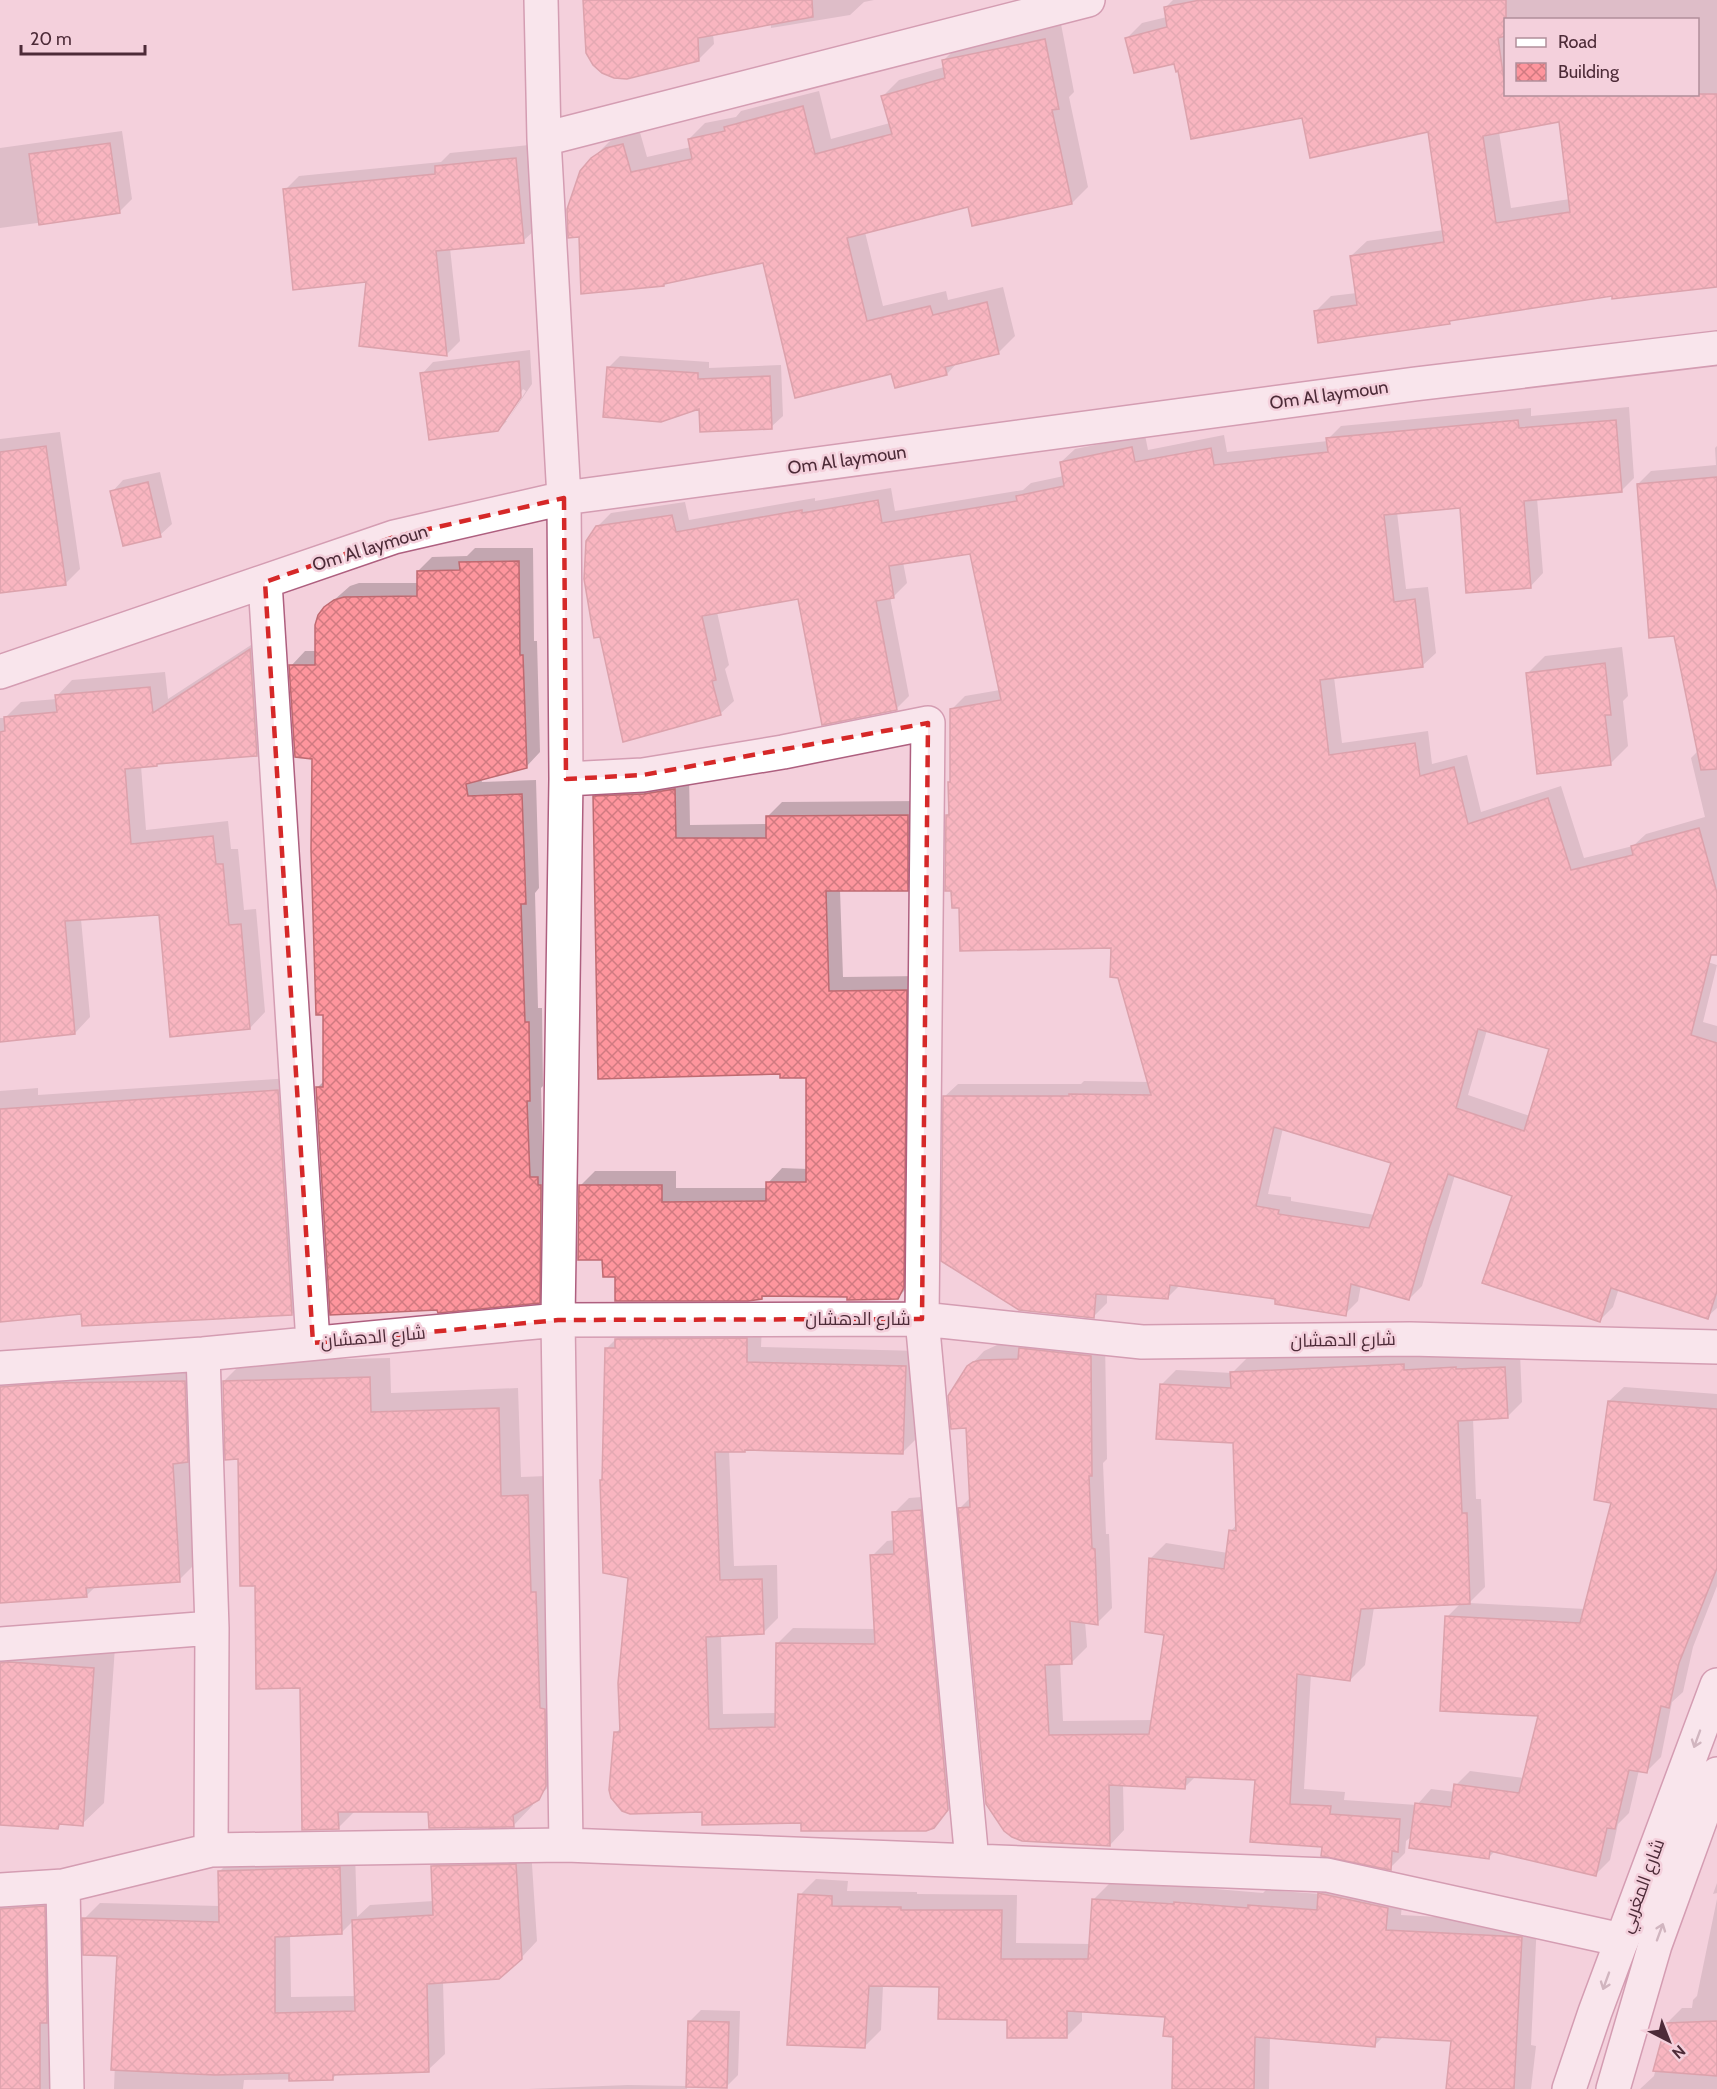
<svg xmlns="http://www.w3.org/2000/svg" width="1717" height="2089" viewBox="0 0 1717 2089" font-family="Cabin,Cairo,sans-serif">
<defs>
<pattern id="building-cross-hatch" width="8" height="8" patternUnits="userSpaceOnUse" patternTransform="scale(1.5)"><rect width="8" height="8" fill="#fe959d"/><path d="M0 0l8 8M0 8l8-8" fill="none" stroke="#d07a81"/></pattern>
</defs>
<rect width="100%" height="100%" fill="#f4d0dc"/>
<path fill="#0003" fill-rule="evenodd" d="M584,0H874L864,2L850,15L771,28V23L713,34L714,44L698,60Z
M1173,0H1717V278L1454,318L1449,323L1315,312L1331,296L1357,293L1351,256L1367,241L1444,230L1429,130L1303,117L1179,70L1175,62L1127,38L1142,23L1167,17L1165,8ZM1506,20H1698V94H1506ZM1560,121L1570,199L1511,208L1499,132Z
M1061,24L1074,92L1069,97L1088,187L1072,203L969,205L865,232L883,306L946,291L948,300L1003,287L1015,336L999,352L958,362L947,374L892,373L764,262L666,282L663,285L592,159L609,142L623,133L639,129L647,157L691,147L689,139L705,123L736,117L741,111L819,91L831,139L890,123L883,96L899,80L944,67L943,61L959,45Z
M122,131L132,199L119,212L0,228V148Z
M529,145L537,228L523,241L450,248L460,341L447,354L285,190L299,176L441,162L450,153Z
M530,350L532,384L507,421L526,391L523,389L503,421H507L498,430L422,374L433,362Z
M620,356L709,362V368L781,365L783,416L771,427L701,407L609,367Z
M1629,407L1634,478L1621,491L1537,498L1543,573L1530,587L1461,507L1397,512L1406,589L1428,587L1436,653L1422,666L1334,677L1342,743L1428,731L1432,764L1467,755L1481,812L1561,786L1584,858L1633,846L1646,834L1705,817L1691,758L1699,750L1675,634L1638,484L1651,471L1716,465L1715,448L1717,446V950L1695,958L1717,965L1703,1022L1717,1026V1308L1707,1317L1619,1288L1613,1307L1600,1320L1514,1195L1455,1175L1422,1286L1409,1299L1361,1285L1358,1301L1345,1314L1277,1298L1180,1285L1168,1297L1107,1293V1303L1094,1316L944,1097L958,1084H1081L1084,1081L1149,1082L1113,946L961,906L947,815L950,812L952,709L965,696L1000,690L971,552L903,562L907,583L894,596L890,597L909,696L896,709L799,598L717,612L729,665L725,669L734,701L720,714L597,527L611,513L685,502L689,520L815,498V501L891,488L895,511L1023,490L1031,483L1064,476L1061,462L1075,449L1145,435L1148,450L1224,435L1227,452L1328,441V439L1341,426L1531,408V416ZM1487,1030L1551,1048L1530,1116L1468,1095ZM1283,1128L1393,1162L1375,1215L1291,1201V1197L1268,1194Z
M60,432L80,569L65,584L0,592V439Z
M160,472L172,524L160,535L112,492L123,480Z
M475,548H533L534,641H537L540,752L526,767L481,779L482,782L536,780L539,888L535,893L538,1008H542L543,1086L541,1088L543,1164L552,1163L553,1287L539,1301L317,1088L325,1080L324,1014L314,758L291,666L305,651H316L325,608L350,586L359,583H418V571L432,557L467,556Z
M265,636L272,740L257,755L158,763L141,766L146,830L228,821L231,849H238L244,910L256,909L265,1012L250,1028L160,913L81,919L90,1017L75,1033L0,1040V718H5L21,702L57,699V696L72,680L165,672L168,699Z
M1622,647L1628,696L1623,701L1628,746L1610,764L1527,674L1545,656Z
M689,776L690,825L767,824L768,816L782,802L922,801L921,875L907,889L840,890L843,977L920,976L912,1283L897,1298L764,1295L761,1298L617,1276L604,1258L580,1186L595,1171H676V1188H768V1183L782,1168L808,1169L807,1076L782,1073L594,797L609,783Z
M291,1078L305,1300L292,1314L82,1313L0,1320V1091L38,1088V1095Z
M631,1324H762L761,1347L920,1351L917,1438L902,1453L747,1449L745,1451H729L734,1566L777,1565L778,1618L763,1633L721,1635L723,1714L777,1713L778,1643L793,1628L875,1629L872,1556L887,1541L895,1540L894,1513L909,1498L935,1496L963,1794L933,1826L802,1821L704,1811L616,1733L621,1727L629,1576L601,1480L603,1478L606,1349Z
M1105,1341L1107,1459L1103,1463L1106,1534H1109L1112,1608L1097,1623L1085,1621L1087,1647L1072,1662L1060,1663L1063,1721L1153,1720L1165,1633L1147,1630L1151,1558L1166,1543L1228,1553L1231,1531L1237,1524L1234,1441L1161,1385L1176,1370L1232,1373L1247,1358L1418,1350L1520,1353L1522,1402L1507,1417L1473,1418L1476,1499H1481L1485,1587L1469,1603L1585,1609L1613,1502L1609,1401L1624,1387L1717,1394V1586L1693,1647L1683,1692L1672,1702L1661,1757L1646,1772L1639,1770L1629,1813L1618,1824L1610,1860L1596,1874L1495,1851L1489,1857L1413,1835L1406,1841L1405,1853L1390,1868L1324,1845L1256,1779L1196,1776L1185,1787L1123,1784L1124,1830L1110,1845L1022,1840L960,1508L971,1497L969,1367L984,1351L997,1345ZM1461,1603L1447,1617L1540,1715L1524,1778L1470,1771L1456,1785L1455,1792L1431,1789L1417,1805L1344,1800L1345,1792L1304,1789L1311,1674L1350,1680L1365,1665L1374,1607Z
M390,1358L391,1393L518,1388L521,1477L547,1476L559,1778L533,1801V1805L513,1826L430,1811H355L338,1828L301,1687L256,1584L239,1457L224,1381L244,1361Z
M201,1366L203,1445L189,1459L195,1564L179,1580L96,1586L86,1596L0,1602V1369Z
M115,1647L104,1803L82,1824L63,1822L58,1827L0,1824V1657Z
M531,1849L537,1941L521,1958L443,1981L445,2054L428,2070L338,2073L332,2079L244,2080L243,2089H114L119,1954L84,1919L100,1903L220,1906L219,1872L235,1856L355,1852L357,1917L370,1905L434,1901L432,1866L448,1850ZM354,1920L356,1996L291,1997L290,1935L341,1933Z
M1336,1878L1403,1892L1401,1915L1537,1922L1531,2045L1536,2046L1531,2089H1447L1453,2039L1384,2036L1375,2045L1270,2037L1269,2089H1173L1175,2036L1166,2015L1082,2010V2021L1066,2037L1009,2019L940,1985H883L881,2030L865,2046L800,1895L816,1879L848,1881L847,1891L917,1892V1894L1017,1895L1016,1943L1091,1944L1093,1900L1109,1884L1192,1887L1263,1893L1266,1890L1320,1894Z
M1717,1883V1893L1713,1894Z
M0,1890L59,1892L55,2089H0Z
M1717,1899V2089H1640L1654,2076L1667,2023L1682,2008H1692L1693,2000L1697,1996Z
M701,2010L740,2011L738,2075L726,2087L689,2022Z
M628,2085L687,2086V2089H528Z"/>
<path fill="url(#building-cross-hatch)" stroke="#bf6a71" stroke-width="1.5" fill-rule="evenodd" d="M583,0H812L813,17L698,38L699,61L627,79L614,78L602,73L593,65L586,53Z
M1200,0H1506V36L1498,38L1506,94H1717V287L1612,299V296L1449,321L1450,324L1318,343L1314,311L1357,305L1350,256L1444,242L1428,132L1310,158L1302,118L1191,139L1178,71L1176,72L1174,64L1134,73L1125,38L1167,27L1164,7ZM1559,122L1570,212L1496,223L1483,136Z
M1045,39L1059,109L1052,110L1072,204L972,226L968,207L847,238L867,321L930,306L933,315L987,302L999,354L945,367L947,375L895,388L891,374L795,398L763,263L664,284V286L581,294L579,237L568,238L567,209L580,171L591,158L606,148L623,144L631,172L692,159L688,139L725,131L724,127L803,106L815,154L892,134L881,96L945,78L942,60Z
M110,143L120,213L39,225L29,154Z
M516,158L524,243L436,251L447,356L359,346L366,282L293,290L283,189L435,174V166Z
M519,361L521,397L498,431L429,440L420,373Z
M607,367L698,373V379L770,376L772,429L700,432L699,409L661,422L603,417Z
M1518,420L1519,428L1616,420L1622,492L1524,501L1531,588L1466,593L1460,508L1384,515L1394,602L1415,599L1423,667L1320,680L1329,755L1415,743L1420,776L1454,767L1468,824L1548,798L1571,870L1633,855L1631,846L1699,828L1717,893V955H1711L1691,1035L1717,1043V1291L1708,1319L1611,1288L1600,1322L1482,1283L1512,1196L1448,1174L1429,1229L1409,1300L1351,1284L1346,1316L1275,1304V1299L1170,1285L1168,1299L1096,1294L1094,1318L1019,1310L941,1261L943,1096H1069V1094L1151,1095L1118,978L1110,977L1111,948L960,951L959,908H952L951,891H945L946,815H949L948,782H950V709L1001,700L970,554L889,566L894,598L876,601L897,710L822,725L798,599L702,616L716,680L712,681L721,715L623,742L600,637L594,638L584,579L586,541L596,526L672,515L676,532L802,510V513L878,500L882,523L1017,501L1016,496L1064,486L1060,462L1132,447L1135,462L1211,448L1214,465L1328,452L1326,438ZM1478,1029L1549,1049L1524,1131L1456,1108ZM1274,1127L1391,1163L1369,1228L1278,1214L1279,1210L1256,1206Z
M46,446L66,585L0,593V452Z
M1717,477V769L1701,770L1674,636L1649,638L1637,484Z
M148,482L161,537L123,546L110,491Z
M519,561L520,655H523L527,768L466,784L468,796L522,794L526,904H521L525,1022H529L530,1101H527L530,1177H538V1185H541L540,1303L438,1313L437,1310L330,1315L316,1087H323V1015H316L311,850L312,759L295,757L289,665H315V625L318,615L324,607L334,600L344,597L417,596V571L460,570L459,562Z
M250,649L257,756L157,764V766L125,769L131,844L213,836L216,864H223L229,925L241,924L250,1029L170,1037L159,915L65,921L75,1034L0,1042V732L5,731L4,717L57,712L55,695L150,687L153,713Z
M1605,663L1611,715H1605L1611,765L1537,774L1526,673Z
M675,789L676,838H766V816L908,815V891H826L829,991L907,990L904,1287L898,1299L847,1300V1297L762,1296V1299L748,1301H615V1277H603L602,1260H578L579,1185H662V1202L766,1201V1182H806V1078H780V1074L598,1079L593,796L644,794Z
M278,1090L292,1315L82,1326L81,1314L0,1322V1109Z
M747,1338V1362L906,1366L903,1454L745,1450V1452H715L720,1580L762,1579L764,1634L706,1637L709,1729L775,1727L776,1643L875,1644L870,1555L894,1554L892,1512L921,1510L948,1810L934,1828L926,1831H801V1823L702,1825V1812L630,1814L622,1811L611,1798L609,1790L614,1732H620L618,1683L628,1578L603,1573L600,1480H602L605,1348H615V1339Z
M1019,1348L1091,1356L1092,1476H1089L1092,1548L1095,1549L1098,1625L1070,1621L1072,1664L1045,1665L1049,1735L1149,1734L1164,1635L1145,1632L1149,1558L1224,1569L1229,1530L1236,1531L1233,1443L1156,1439L1160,1384L1231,1388L1230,1372L1404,1364V1370L1456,1367V1369L1505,1367L1508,1418L1458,1421L1462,1513H1467L1470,1604L1361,1609L1350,1681L1297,1674L1290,1804L1331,1806L1330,1814L1400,1819L1398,1852L1392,1851L1391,1870L1321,1856L1322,1847L1250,1842L1255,1780L1186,1777L1185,1789L1109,1785L1110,1846L1022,1841L1012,1837L1004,1831L986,1804L958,1508L970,1507L966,1428L951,1429L948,1396L967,1366L973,1362L981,1360L1018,1359Z
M370,1377L371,1412L499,1408L501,1496L528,1495L531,1592H536L540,1708L545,1709L546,1786L539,1800L513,1815L514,1827L429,1828L428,1812H338L339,1829L302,1830L300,1688L256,1689L255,1586H240L238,1459L225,1460L223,1381Z
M185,1381L188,1462L173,1464L180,1582L86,1588L87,1597L0,1603V1387L50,1383Z
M1608,1401L1717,1409V1568L1679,1663L1669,1708L1661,1706L1647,1773L1629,1770L1615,1829L1607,1828L1596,1876L1490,1851L1489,1859L1409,1848L1415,1803L1451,1807L1454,1784L1519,1793L1538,1716L1440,1711L1445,1616L1580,1623L1611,1503L1594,1500Z
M9,1662L94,1668L83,1826L59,1824L58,1829L0,1825V1663Z
M516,1864L522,1959L499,1979L427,1984L429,2072L333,2075V2080L289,2081V2073L215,2075L111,2070L117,1956L83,1955L82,1918L219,1922L218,1871L340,1867L342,1934L275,1937V2013L355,2011L352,1920L433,1915L431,1866Z
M1318,1893L1388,1908L1386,1930L1522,1937L1514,2089H1446L1451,2041L1376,2037L1375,2047L1255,2037L1254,2089H1172L1173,2037L1163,2036L1165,2017L1067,2011V2038H1007V2020L938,2019L939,1987L869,1986L865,2048L787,2045L798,1894L832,1896V1906L901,1907V1910H1002L1001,1959H1088L1092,1899L1174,1904V1902L1248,1908V1905L1317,1910Z
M45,1906L47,2023H40V2089H0V1909Z
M688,2021L729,2022L727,2088L686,2087Z
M1717,2021V2076L1653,2071L1666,2023Z"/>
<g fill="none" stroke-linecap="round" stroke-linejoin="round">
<g stroke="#ae5f7f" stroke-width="36">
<path id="minor" d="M541,0L544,139L564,498L566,779L558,1320L566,1845
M544,139L1088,0
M265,582L313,1343
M0,672L394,537L564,498L1415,384L1717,348
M566,779L643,775L783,752L928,723L922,1319L972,1861
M203,1354L212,1628L211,1850
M0,1368L203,1354L558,1320L922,1319L1142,1342L1410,1339L1717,1347
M0,1644L212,1628
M63,1886L67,2089
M0,1890L63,1886L211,1850L566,1845L1327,1875L1622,1940"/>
</g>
<g stroke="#ae5f7f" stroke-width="36">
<path id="major" d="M1569,2089L1595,2012L1717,1685
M1613,2089L1655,1945L1717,1774"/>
</g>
<use href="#minor" stroke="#fff" stroke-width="33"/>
<use href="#major" stroke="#fff" stroke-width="33"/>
</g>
<defs><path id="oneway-shaft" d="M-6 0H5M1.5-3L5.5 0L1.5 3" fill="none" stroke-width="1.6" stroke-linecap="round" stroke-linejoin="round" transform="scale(1.5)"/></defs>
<g stroke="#a6959c">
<use href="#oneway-shaft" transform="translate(1697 1739) rotate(110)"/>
<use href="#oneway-shaft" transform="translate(1660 1932) rotate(-70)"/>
<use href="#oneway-shaft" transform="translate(1606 1981) rotate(110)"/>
</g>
<path d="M0 0H1717V2089H0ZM564,498L566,779L643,775L928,723L922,1319L558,1320L313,1343L265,582L394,537Z" fill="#f4d0dc" fill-opacity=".55" fill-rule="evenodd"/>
<path fill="none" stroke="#d62828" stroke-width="4.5" stroke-dasharray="12 8" stroke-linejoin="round" d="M564,498L566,779L643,775L928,723L922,1319L558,1320L313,1343L265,582L394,537Z"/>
<g text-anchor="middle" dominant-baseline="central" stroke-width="5" stroke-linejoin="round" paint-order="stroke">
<g font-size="18" fill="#4d2b38" stroke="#f4d0dc">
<text transform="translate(1329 395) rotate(-8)">Om Al laymoun</text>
<text transform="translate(847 460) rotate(-8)">Om Al laymoun</text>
<text transform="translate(370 548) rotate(-17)">Om Al laymoun</text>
<text x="858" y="1319">شارع الدهشان</text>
<text transform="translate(373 1337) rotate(-5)">شارع الدهشان</text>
<text transform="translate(1343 1340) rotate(-1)">شارع الدهشان</text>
<text transform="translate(1642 1886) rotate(-70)">شارع المغربي</text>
</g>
</g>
<rect x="1504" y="18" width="195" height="78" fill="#f4d0dc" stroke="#b18e9a" stroke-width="1.5"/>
<rect x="1516" y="38" width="30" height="9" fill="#ffffff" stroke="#b18e9a" stroke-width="1.5"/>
<text x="1558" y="48" font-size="18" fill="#4d2b38">Road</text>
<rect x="1516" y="63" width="30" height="18" fill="url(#building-cross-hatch)" stroke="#b18e9a" stroke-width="1.5"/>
<text x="1558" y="78" font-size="18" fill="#4d2b38">Building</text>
<g transform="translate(1669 2041) rotate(138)" stroke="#f4d0dc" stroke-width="4.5" paint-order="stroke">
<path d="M0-4.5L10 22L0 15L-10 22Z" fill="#4d2b38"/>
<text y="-9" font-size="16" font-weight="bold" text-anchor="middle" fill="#4d2b38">N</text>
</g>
<path d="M21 45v9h124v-9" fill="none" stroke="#4d2b38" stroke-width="3"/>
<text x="30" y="45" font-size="18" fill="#4d2b38" stroke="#f4d0dc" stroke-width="4.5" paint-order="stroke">20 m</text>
</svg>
